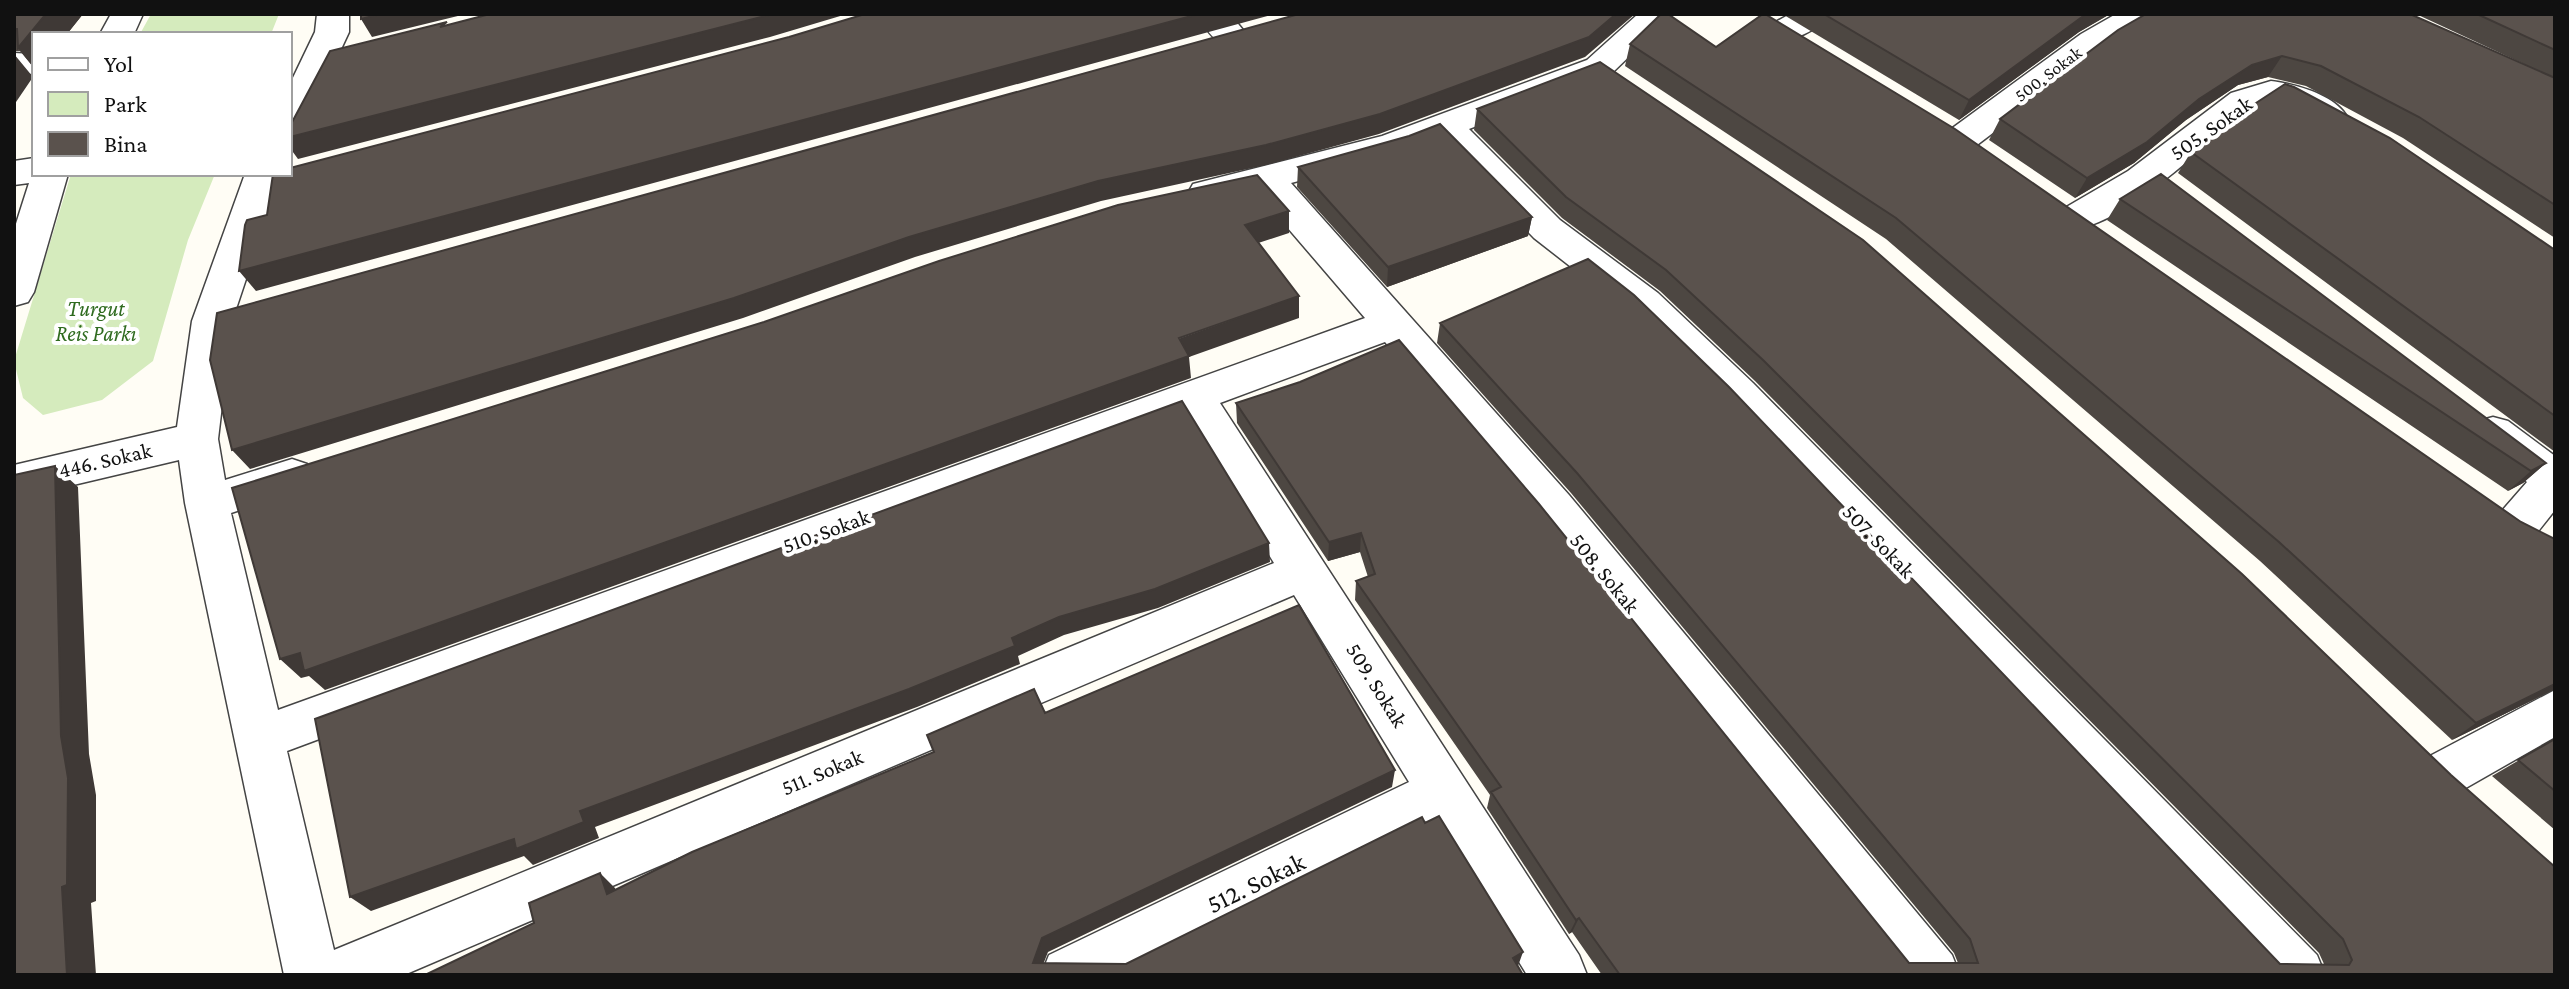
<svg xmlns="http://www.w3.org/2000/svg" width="2569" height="989" viewBox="0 0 2569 989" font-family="'Crimson Pro',serif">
<rect width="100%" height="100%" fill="#fffdf5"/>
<path fill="#d5ebbd" d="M151,14H279L271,34H140Z
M71,174H215L188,240L153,361L102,400L43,415L23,398L14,361Z"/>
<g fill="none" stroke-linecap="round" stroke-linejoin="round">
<g stroke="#444" stroke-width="3">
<path id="minor" d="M111,14H143L134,34H100Z
M317,14H349V32L308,120L302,128L290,131V84L315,32Z
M1196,14H1230L1252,41L1247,48C1221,54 1209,33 1196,14Z
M1638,14H1673L1611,74L1469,129L1560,220L1658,293L1753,383L2317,955L2325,975H2259L1723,405L1630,313L1534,238L1439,140L1406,153L1291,183L1569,495L1952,955L1960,975H1897L1537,521L1385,342L1220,403L1579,955L1587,975H1527L1433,822L1128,975H1041L1049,955L1409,782L1294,595L404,975H284L185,503L179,460L14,499V465L177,427L192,321L245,174H281L232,321L218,439L225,480L292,459L307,464L314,476L307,488L231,513L278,710L1365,318L1257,192L1206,205L1193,202L1188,193L1193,184L1382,136L1587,60ZM1185,417L1274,563L334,950L287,751Z
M1790,14H1829C1818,31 1792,43 1772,38L1767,31L1772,24Z
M2116,14H2156L2152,21L2105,48L1973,148L1960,152L1947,148L1942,140L1947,132L2081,34Z
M14,53L34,54V74L14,73Z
M2271,81C2295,84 2332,94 2346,115L2340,123C2308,132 2286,91 2254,110C2210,135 2112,241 2063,227L2057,218L2063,209L2128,171L2231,93Z
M34,158V174H68L34,292L28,302L14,306V230L29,183L14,185V161Z
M2493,417L2508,421L2555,456V510L2532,539L2516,544L2500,539L2494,526L2500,513L2527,482L2478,445L2472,433L2478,421Z
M2555,690V737L2464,789L2446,796L2428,789L2421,773L2428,757Z"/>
</g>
<use href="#minor" fill="#fff" fill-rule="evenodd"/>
</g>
<path fill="#4d4742" d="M14,14H83L67,34H34V68L20,51H14Z
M1661,14L2555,689L2452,740L2260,561L1886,239L1625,66L1630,44Z
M1784,14H2110L2079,32L1959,120L1784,15Z
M2146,14L2524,64L2416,14H2555V238L2403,138L2306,86L2268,77L2238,85L2186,120L2134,163L2075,198L1989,140L2000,119Z
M1477,109L2555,975H1602L1572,932L1569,934L1487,808L1490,795L1355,600L1356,581L1368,577L1360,552L1328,561L1237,423L1236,403L1909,963H1958L1954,953L1571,493L1437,343L1440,323L2280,964H2324L2319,953L1755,381L1660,291L1562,218L1474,130Z
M2191,152L2555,250V452L2178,173Z
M1298,167L1532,217L1528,236L1387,287L1297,187Z
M2120,199L2546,463L2523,483L2508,491L2107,220Z
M2555,739V830L2492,776Z"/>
<path fill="#3f3936" d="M46,14H83L67,34H34V68L18,48Z
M381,14H466L372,37L361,19Z
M773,14H847L770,37L298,159L290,148V137Z
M1199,14H1275L256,291L239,271Z
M1616,14H1635L1585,57L1379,134L1266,165L1101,201L915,257L743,318L250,469L232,450Z
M2086,14H2110L2079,32L1959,120L1969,100Z
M14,54L33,77L14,105Z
M2282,56L2268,77L2238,85L2186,120L2134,163L2075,198L2087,178L2199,99L2252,65Z
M1289,211V233L1246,247L1245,225Z
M1532,217L1528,236L1387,287L1388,267Z
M1299,296V318L1189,357L1191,378L325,690L309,676L301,678L280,659Z
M2546,463L2523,483L2508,491L2531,471Z
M55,466L78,487L89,754L96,795V901L91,903L96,975H67L62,887L61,736Z
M1361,533L1360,552L1328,561L1329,542Z
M1269,543L1270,562L1158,608L1064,635L1018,656L1020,664L917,707L595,827L599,838L533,865L524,856L371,911L350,897L580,811L1012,638L1059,617Z
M2555,684V689L2452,740L2476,723Z
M1395,770L1392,787L1048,952L1039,975L1033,963L1042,938Z
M600,873L615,888L622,909L607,894Z
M1579,918L1572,932L1569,934L1576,920Z
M1523,952L1518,966L1513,958Z"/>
<path fill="#5a524d" stroke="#3f3936" stroke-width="2" d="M14,14H46L18,48L17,29H14Z
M361,14H381L361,19Z
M490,14H773L290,137V126L330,51L447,22L440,27Z
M865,14H1199L239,271L245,225L247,220L267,215L273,174H290V168L789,37Z
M1299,14H1616L1589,37L1380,114L1266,145L1098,181L909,237L734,298L232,450L210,360L217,313Z
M1661,14H1668L1716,47L1763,14H1765L1955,129L2521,522L2555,539V684L2476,723L2279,542L1896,218L1630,44Z
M1824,14H2086L1969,100Z
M2146,14H2410L2555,78V205L2419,117L2321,66L2282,56L2252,65L2199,99L2147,142L2087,178L2000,119L2118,30Z
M2477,14H2555V50Z
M1600,62L1863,240L2242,574L2451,775L2555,867V975H1620L1579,918L1576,920L1491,792L1501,787L1356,581L1375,574L1361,533L1329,542L1236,403L1300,382L1399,340L1539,504L1909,963H1978L1970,939L1577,473L1440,323L1588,259L1634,295L1729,387L2280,964L2349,965L2352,960L2343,939L1763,360L1666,270L1566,197L1477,109Z
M2285,84L2294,87L2390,138L2555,250V416L2191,152L2230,120Z
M1440,124L1532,217L1388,267L1298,167L1409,136Z
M2161,174L2546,463L2531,471L2120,199Z
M1257,175L1289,211L1245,225L1299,296L1179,338L1189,356L304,671L300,653L280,659L232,488L764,322L939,261L1118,205Z
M1182,401L1269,543L1155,589L1059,617L1012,638L1015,646L909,689L580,811L584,822L516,849L514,839L350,897L315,719Z
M55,466L61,736L68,778L67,885L62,887L67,975H14V475Z
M1299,605L1395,770L1042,938L1033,963L1126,964L1422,817L1425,823L1439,816L1523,952L1513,958L1523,975H425L534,923L529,903L600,873L607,894L692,852L934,752L927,735L1034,689L1045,713Z
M2555,739V791L2518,760Z"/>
<g text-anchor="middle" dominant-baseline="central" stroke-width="8" stroke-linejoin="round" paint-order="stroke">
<g font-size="18" fill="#111" stroke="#fff">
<text transform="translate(2048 74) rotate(-37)">500. Sokak</text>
</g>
<g font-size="22" fill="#111" stroke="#fff">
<text transform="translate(2211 128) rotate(-35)">505. Sokak</text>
<text transform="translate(105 460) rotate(-13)">446. Sokak</text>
<text transform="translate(826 531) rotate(-20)">510. Sokak</text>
<text transform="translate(1879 541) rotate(46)">507. Sokak</text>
<text transform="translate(1605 573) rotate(51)">508. Sokak</text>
<text transform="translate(1377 685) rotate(58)">509. Sokak</text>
<text transform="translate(822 772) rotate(-23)">511. Sokak</text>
</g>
<g font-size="22" font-style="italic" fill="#2f6b1f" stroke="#fff">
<text x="96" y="308">Turgut<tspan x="96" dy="25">Reis Parkı</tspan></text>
</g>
<g font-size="26" fill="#111" stroke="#fff">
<text transform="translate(1256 883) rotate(-26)">512. Sokak</text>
</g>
</g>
<rect width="2569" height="989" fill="none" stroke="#111111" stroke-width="32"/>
<rect x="32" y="32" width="260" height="144" fill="#ffffff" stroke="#a0a0a0" stroke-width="2"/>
<rect x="48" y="58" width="40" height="12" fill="#ffffff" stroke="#a0a0a0" stroke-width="2"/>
<text x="104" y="72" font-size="24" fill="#111111">Yol</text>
<rect x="48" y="92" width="40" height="24" fill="#d5ebbd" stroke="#a0a0a0" stroke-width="2"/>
<text x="104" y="112" font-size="24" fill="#111111">Park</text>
<rect x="48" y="132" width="40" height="24" fill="#5a524d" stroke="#a0a0a0" stroke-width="2"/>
<text x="104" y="152" font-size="24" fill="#111111">Bina</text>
</svg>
